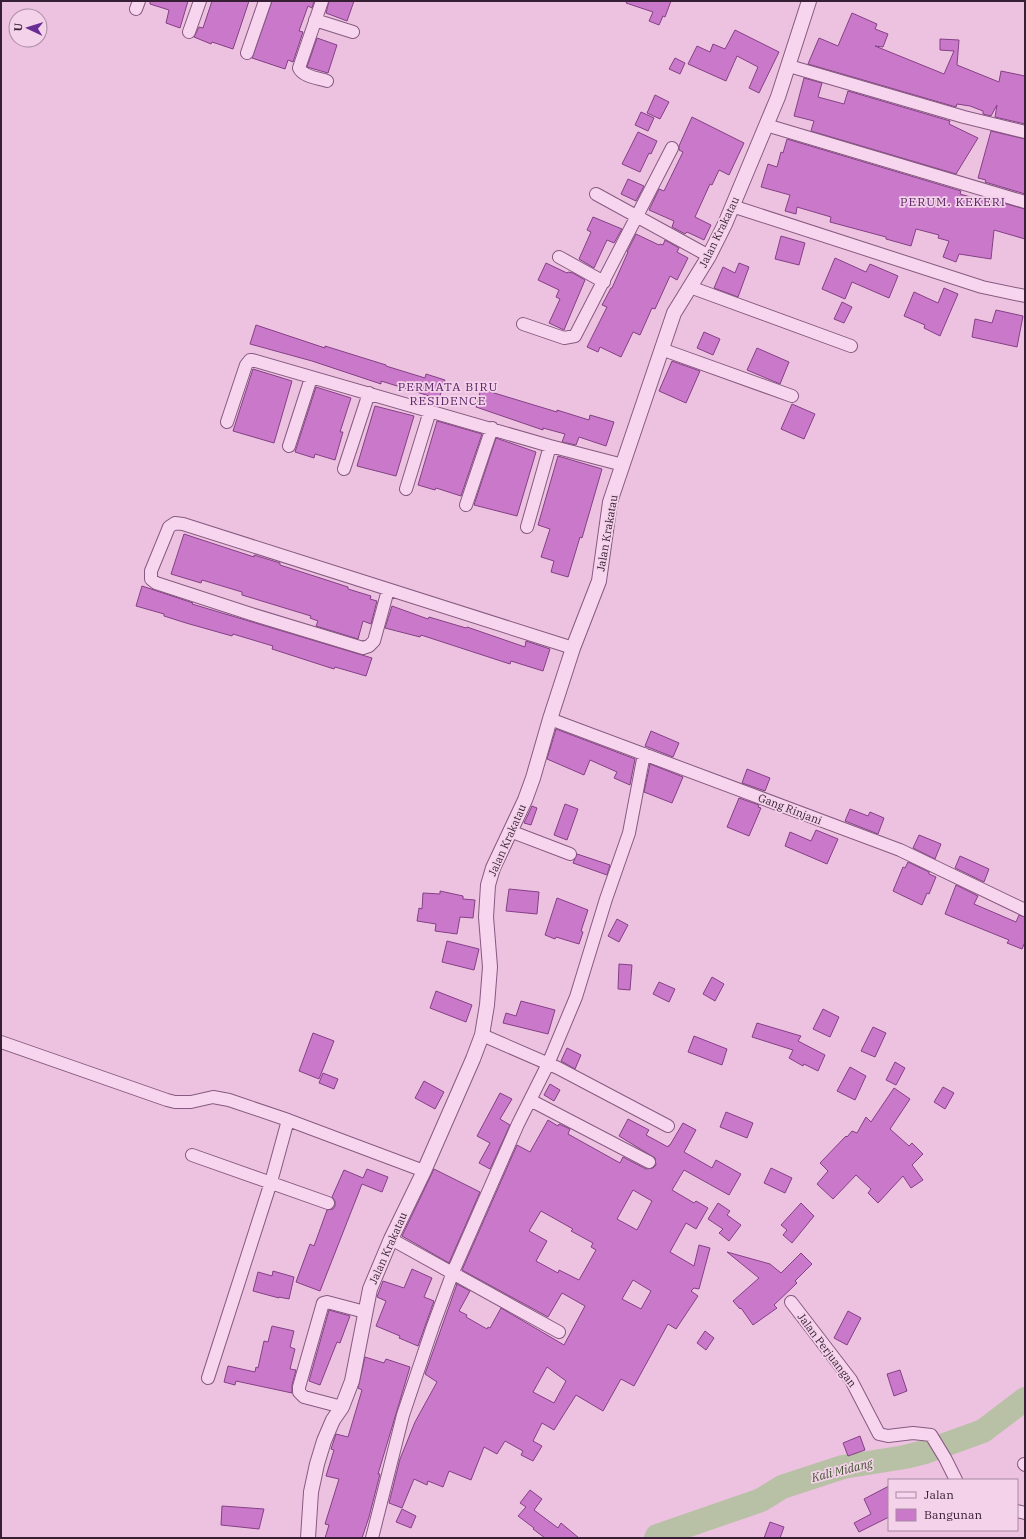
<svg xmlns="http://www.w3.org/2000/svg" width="1026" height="1539" viewBox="0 0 1026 1539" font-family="'IBM Plex Serif',serif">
<rect width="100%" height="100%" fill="#edc2e0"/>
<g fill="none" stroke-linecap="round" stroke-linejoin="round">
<path stroke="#b8c0a5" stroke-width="24" d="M656,1538L657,1536L761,1500L782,1487L843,1467L905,1457L925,1452L983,1431L1025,1399"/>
</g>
<path fill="#ca79ca" stroke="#844085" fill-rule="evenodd" d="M150,1H188L180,28L166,23L169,10L150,4Z
M212,1H249L233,49L212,42L211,44L194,37L199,27L203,28Z
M272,1H314L312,8L308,6L299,31L303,32L293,62L288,60L285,69L252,58Z
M329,1H354L347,21L326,13Z
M627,1H671L665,17L663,16L659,25L649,21L653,12L626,3Z
M852,13L877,24L875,29L888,34L883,47L875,46L944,74L954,51L940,50V39L959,40L957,65L999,82L1001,71L1025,76V124L995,117L997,105L991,116L983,114V111L970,106L957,104L956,107L808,64L819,38L838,46Z
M735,30L779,52L759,93L749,88L758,67L737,56L726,81L688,64L697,46L710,52L713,44L725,49Z
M317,38L337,45L328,73L307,67Z
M675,58L685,63L680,74L669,69Z
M804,78L822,83L818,97L844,104L848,91L950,121L949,124L978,138L956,174L811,131L814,121L794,116Z
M655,95L669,102L660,119L647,113Z
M641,112L654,118L648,131L635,125Z
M692,117L744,143L729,175L719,170L712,185L710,184L695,217L711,225L704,240L687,232L685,234L672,227L674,221L649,210L659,189L664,191L683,152L679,150V146Z
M991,131L1025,139V194L985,182L986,180L978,178Z
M638,132L657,141L651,154L649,153L640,172L622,164Z
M787,139L961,191L960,194L981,200V197L1025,209V239L994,230L991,259L959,254L956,262L943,257L949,241L938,238L939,235L916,229L911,246L886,239V237L830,222L831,217L797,207L796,214L785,211L790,195L761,187L768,164L777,167L781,152L783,153Z
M628,179L644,186L636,201L621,194Z
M593,217L622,229L614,243L607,240L594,268L579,259L591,232L587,230Z
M636,234L659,245L660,244L663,245L665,240L679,248L677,252L688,258L677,280L670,276L655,309L652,308L640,335L633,332L621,357L600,347L598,352L587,347L607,307L602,305L611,288H612L628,252H627Z
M781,236L805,243L799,265L775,259Z
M835,258L866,272L870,264L898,276L889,298L852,282L845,299L822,289Z
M546,263L567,273L568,272L573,273L585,280L564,330L549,323L560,299L556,297L559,290L538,280Z
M739,263L749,267L738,297L714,288L723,267L735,273Z
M944,288L958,294L940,336L924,328L925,325L904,316L914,292L938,303Z
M842,302L852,307L844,323L834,319Z
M996,310L1023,316L1017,347L972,337L975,319L992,323Z
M256,325L325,348V346L386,365V366L425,378L426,374L445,380L439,399L381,381V384L312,361L250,344Z
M704,332L720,339L713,355L697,348Z
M757,348L789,362L780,384L747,370Z
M672,361L700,371L686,403L659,391Z
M253,369L292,381L274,443L233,431Z
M316,387L351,398L340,432H343L335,460L315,454L314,458L295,452Z
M481,389L557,412V410L589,420L590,415L614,422L606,446L579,437L576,445L562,442L565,434L543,428V430L476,407Z
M792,404L815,414L804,439L781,429Z
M375,406L414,416L396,476L357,466Z
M437,421L482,434L461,496L436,488L435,490L418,485Z
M496,438L536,452L517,516L474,505Z
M558,456L602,469L582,538L580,537L568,577L551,572L554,561L541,557L550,529L538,525Z
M184,534L254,557V555L280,563V565L348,587V589L371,596L370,599L377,601L371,624L363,621L358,639L316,626L318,621L310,618L311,616L242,595V592L202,580L201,583L171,574Z
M142,586L193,603L192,604L372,658L366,676L335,667L334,669L306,660L272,649L273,646L233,634L232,636L186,623L164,616V614L136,606Z
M392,606L428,619L429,617L466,628L467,627L525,647L526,641L550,649L543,671L511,661L510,664L421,635L420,637L385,628Z
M556,729L635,759L630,785L614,778L617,772L590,760L584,775L547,759Z
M651,731L679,743L673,757L645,746Z
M650,764L683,777L672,803L644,792Z
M747,769L770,778L765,791L742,783Z
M739,798L759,805L758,807L761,808L749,836L727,827Z
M565,804L578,809L567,840L554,835Z
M532,806L537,808L531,825L524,823Z
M850,809L868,816L870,812L884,818L878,834L845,821Z
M816,830L838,839L827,864L785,846L790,832L811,841Z
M919,835L941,844L935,859L913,848Z
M577,854L610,865L607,875L573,863Z
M960,856L989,869L984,882L955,868Z
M908,862L929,872V874L936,877L929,894L927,893L922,905L893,891L903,867L905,868Z
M956,885L978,896L974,904L1016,922L1019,915L1025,917V942L1022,949L1007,943L1009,940L945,914Z
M509,889L539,892L537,914L506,911Z
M440,891L463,896V899L475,900L473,918L460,917L457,934L435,931L436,924L417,921L419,908L422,909L423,893L440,894Z
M557,898L588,910L581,931L583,932L579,944L556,937L555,939L545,935Z
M617,919L628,925L619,942L608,936Z
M447,941L479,949L474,970L442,962Z
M619,964L632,965L630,990L618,989Z
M712,977L724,984L715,1001L703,994Z
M659,982L675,989L669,1002L653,994Z
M436,991L472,1005L466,1022L430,1008Z
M521,1001L555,1010L548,1034L503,1023L506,1013L516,1016Z
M823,1009L839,1017L830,1037L813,1029Z
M757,1023L801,1036L798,1041L825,1055L818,1071L804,1064L803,1066L789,1058L793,1050L752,1037Z
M873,1027L886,1033L875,1057L861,1051Z
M313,1033L334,1041L319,1079L299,1071Z
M694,1036L727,1049L722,1065L688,1052Z
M567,1048L581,1055L575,1069L561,1061Z
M895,1062L905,1068L896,1085L886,1080Z
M850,1067L866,1076L855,1100L837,1091Z
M323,1073L338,1079L334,1089L319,1083Z
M424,1081L444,1092L435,1109L415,1098Z
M550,1084L560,1090L554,1101L544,1095Z
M943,1087L954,1093L945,1109L934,1102Z
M894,1088L910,1099L890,1129L909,1146L912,1143L923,1154L912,1165L923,1180L911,1188L903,1176L878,1203L868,1193L871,1189L856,1175L833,1199L817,1184L828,1171L820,1163L846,1136L847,1137L852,1131L857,1133L866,1117L871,1122Z
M500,1093L512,1099L500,1119L510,1125L490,1169L479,1163L490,1143L477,1136Z
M726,1112L753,1123L747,1138L720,1127Z
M628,1119L649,1130L646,1135L668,1147L669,1145H670L683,1123L696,1130L684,1152L712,1168L716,1160L741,1174L729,1195L684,1170L672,1190L694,1203L696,1201L708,1208L696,1229L686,1223L670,1252L694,1266L699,1245L710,1248L699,1289L694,1288L691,1291L698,1296L676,1329L668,1324L634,1386L621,1379L603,1411L576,1395L554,1430L542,1423L533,1441L542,1446L533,1461L521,1455L523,1451L505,1441L497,1454L484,1447L471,1480L449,1471L443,1487L428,1481L427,1485L414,1479L402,1508L389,1503L400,1459L415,1422L437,1382L425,1374L457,1284L470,1291L459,1311L467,1315L466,1317L487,1329L488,1327L490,1328L501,1308L564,1345L585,1306L562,1293L548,1317L462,1270L517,1145L530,1152L548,1120L558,1126L559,1124L570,1129L568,1134L620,1163L623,1157L646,1169L653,1168L656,1165L655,1158L619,1136ZM633,1190L652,1201L637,1230L617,1219ZM541,1211L573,1229L571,1231L593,1243L591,1247L596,1250L579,1280L559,1270L558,1273L536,1261L547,1241L529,1231ZM633,1280L651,1291L641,1309L622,1299ZM547,1367L566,1381L554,1403L533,1392Z
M771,1168L792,1178L785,1193L764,1183Z
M367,1169L388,1177L382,1192L362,1184L320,1291L296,1282L310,1244L314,1246L327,1210L333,1209L335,1206V1201L332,1197L344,1170L363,1178Z
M434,1169L480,1192L449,1263L402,1236Z
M718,1203L730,1211L727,1215L741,1225L729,1241L719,1233L723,1229L708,1219Z
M801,1203L814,1216L792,1243L783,1235L787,1230L781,1225Z
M727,1252L770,1264L781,1273L801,1253L812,1264L795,1281L797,1283L774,1305L777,1308L753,1325L741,1308L740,1309L733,1301L759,1278Z
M412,1269L432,1278L424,1297L434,1301L418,1346L399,1338L400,1336L376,1326L386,1301L377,1297L383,1281L404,1288Z
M273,1271L294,1277L289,1299L279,1297V1298L253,1291L258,1272L272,1276Z
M329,1310L350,1316L340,1343L337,1342L320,1385L309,1381Z
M848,1311L861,1318L847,1345L834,1338Z
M272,1326L294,1331L290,1347L295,1349L290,1369L296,1370L292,1385V1393L236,1381L235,1385L224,1382L228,1366L255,1372L256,1367L258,1368L264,1341L268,1342Z
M705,1331L714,1338L706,1350L697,1343Z
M365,1357L384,1363L386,1359L410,1367L378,1474H380L369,1517L362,1538H325L329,1525L325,1524L339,1479L326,1476L334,1450L331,1449L336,1434L348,1437L362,1390L358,1388Z
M900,1370L907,1391L894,1396L887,1374Z
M860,1436L865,1450L848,1456L843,1443Z
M889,1486V1517L859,1532L854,1523L871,1514L864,1499Z
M530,1490L542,1499L534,1510L558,1528L561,1523L579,1538H545L533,1529L534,1528L518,1516L526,1507L520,1503Z
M222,1506L264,1509L259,1529L221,1525Z
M402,1509L416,1516L411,1528L396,1522Z
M770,1522L784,1527L780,1538H764Z"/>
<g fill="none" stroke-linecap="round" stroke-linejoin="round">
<g stroke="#865a81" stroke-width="14">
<path id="minor" d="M322,1L299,68C303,77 319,78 327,81
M136,9L139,1
M315,20L353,32
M189,32L200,1
M247,53L265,1
M789,66L964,117L1025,132
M766,125L1025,202
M596,194L709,256
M732,206L982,287L1025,296
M559,257L604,282
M690,287L851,346
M523,324L564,338L575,336L672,148
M661,349L792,396
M227,422L246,365L250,360H252L550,446L623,465
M289,446L311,378
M344,469L369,393
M406,489L430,411
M466,505L492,428
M527,527L550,446
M388,590L374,641L369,646L363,648L251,614L156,583L151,579V571L169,527L175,523L183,524L573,648
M550,719L900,850L1025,910
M510,831L570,854
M482,1035L558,1068L668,1126
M1,1042L167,1100L175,1102H191L213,1097L229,1100L288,1120L424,1171
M530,1100L649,1162
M192,1155L328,1203
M391,1239L559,1332
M791,1302L851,1380L879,1434L888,1436L913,1433L931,1435L945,1458L956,1480
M208,1378L271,1182L288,1120
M342,1407L304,1397L299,1392V1387L323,1303L327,1302L365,1312
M1024,1464L1025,1465
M1017,1511L1025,1513
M372,1538L403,1415L433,1326L453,1272L518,1124L548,1064L576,997L606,899L629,833L644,754"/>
</g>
<g stroke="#865a81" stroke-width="16">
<path id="tertiary" d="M308,1538L311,1492L317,1464L324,1441L333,1420L342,1407L352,1381L370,1289L391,1239L424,1171L473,1059L482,1035L487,1005L490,967L486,917L488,885L493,868L525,800L533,778L550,719L573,648L599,581L610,502L674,313L709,256L725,224L778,97L809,1"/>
</g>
<use href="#minor" stroke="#f8d5ee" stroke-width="12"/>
<use href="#tertiary" stroke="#f8d5ee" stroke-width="14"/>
</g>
<g text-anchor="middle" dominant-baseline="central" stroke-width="3.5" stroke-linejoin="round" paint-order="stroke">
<g font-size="11" fill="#361e35" stroke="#f4d2ea">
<text transform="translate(719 232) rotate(-64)">Jalan Krakatau</text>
<text transform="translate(607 533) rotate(-80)">Jalan Krakatau</text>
<text transform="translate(790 809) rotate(21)">Gang Rinjani</text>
<text transform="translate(507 840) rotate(-66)">Jalan Krakatau</text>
<text transform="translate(388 1248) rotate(-66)">Jalan Krakatau</text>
<text transform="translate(827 1350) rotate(53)">Jalan Perjuangan</text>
</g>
<g font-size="12" letter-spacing="1" fill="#541e62" stroke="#f4d2ea">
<text x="953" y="201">PERUM. KEKERI</text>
<text x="448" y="386">PERMATA BIRU<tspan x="448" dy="14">RESIDENCE</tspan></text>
</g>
<g font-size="12" font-style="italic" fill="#41562d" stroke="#f4d2ea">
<text transform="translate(842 1470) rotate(-14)">Kali Midang</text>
</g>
</g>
<rect width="1026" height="1539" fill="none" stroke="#361e35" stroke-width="4"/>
<rect x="888" y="1479" width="130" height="52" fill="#f4d2ea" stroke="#a88aa2"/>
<rect x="896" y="1492" width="20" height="6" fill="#f8d5ee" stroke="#a88aa2"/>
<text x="924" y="1499" font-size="12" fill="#361e35">Jalan</text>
<rect x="896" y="1509" width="20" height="12" fill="#ca79ca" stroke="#a88aa2"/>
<text x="924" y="1519" font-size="12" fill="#361e35">Bangunan</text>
<g transform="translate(28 28) rotate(274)"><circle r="19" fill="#f4d2ea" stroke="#a88aa2"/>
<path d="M0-3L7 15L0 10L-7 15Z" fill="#682c94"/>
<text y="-6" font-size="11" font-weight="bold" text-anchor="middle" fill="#361e35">U</text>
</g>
</svg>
